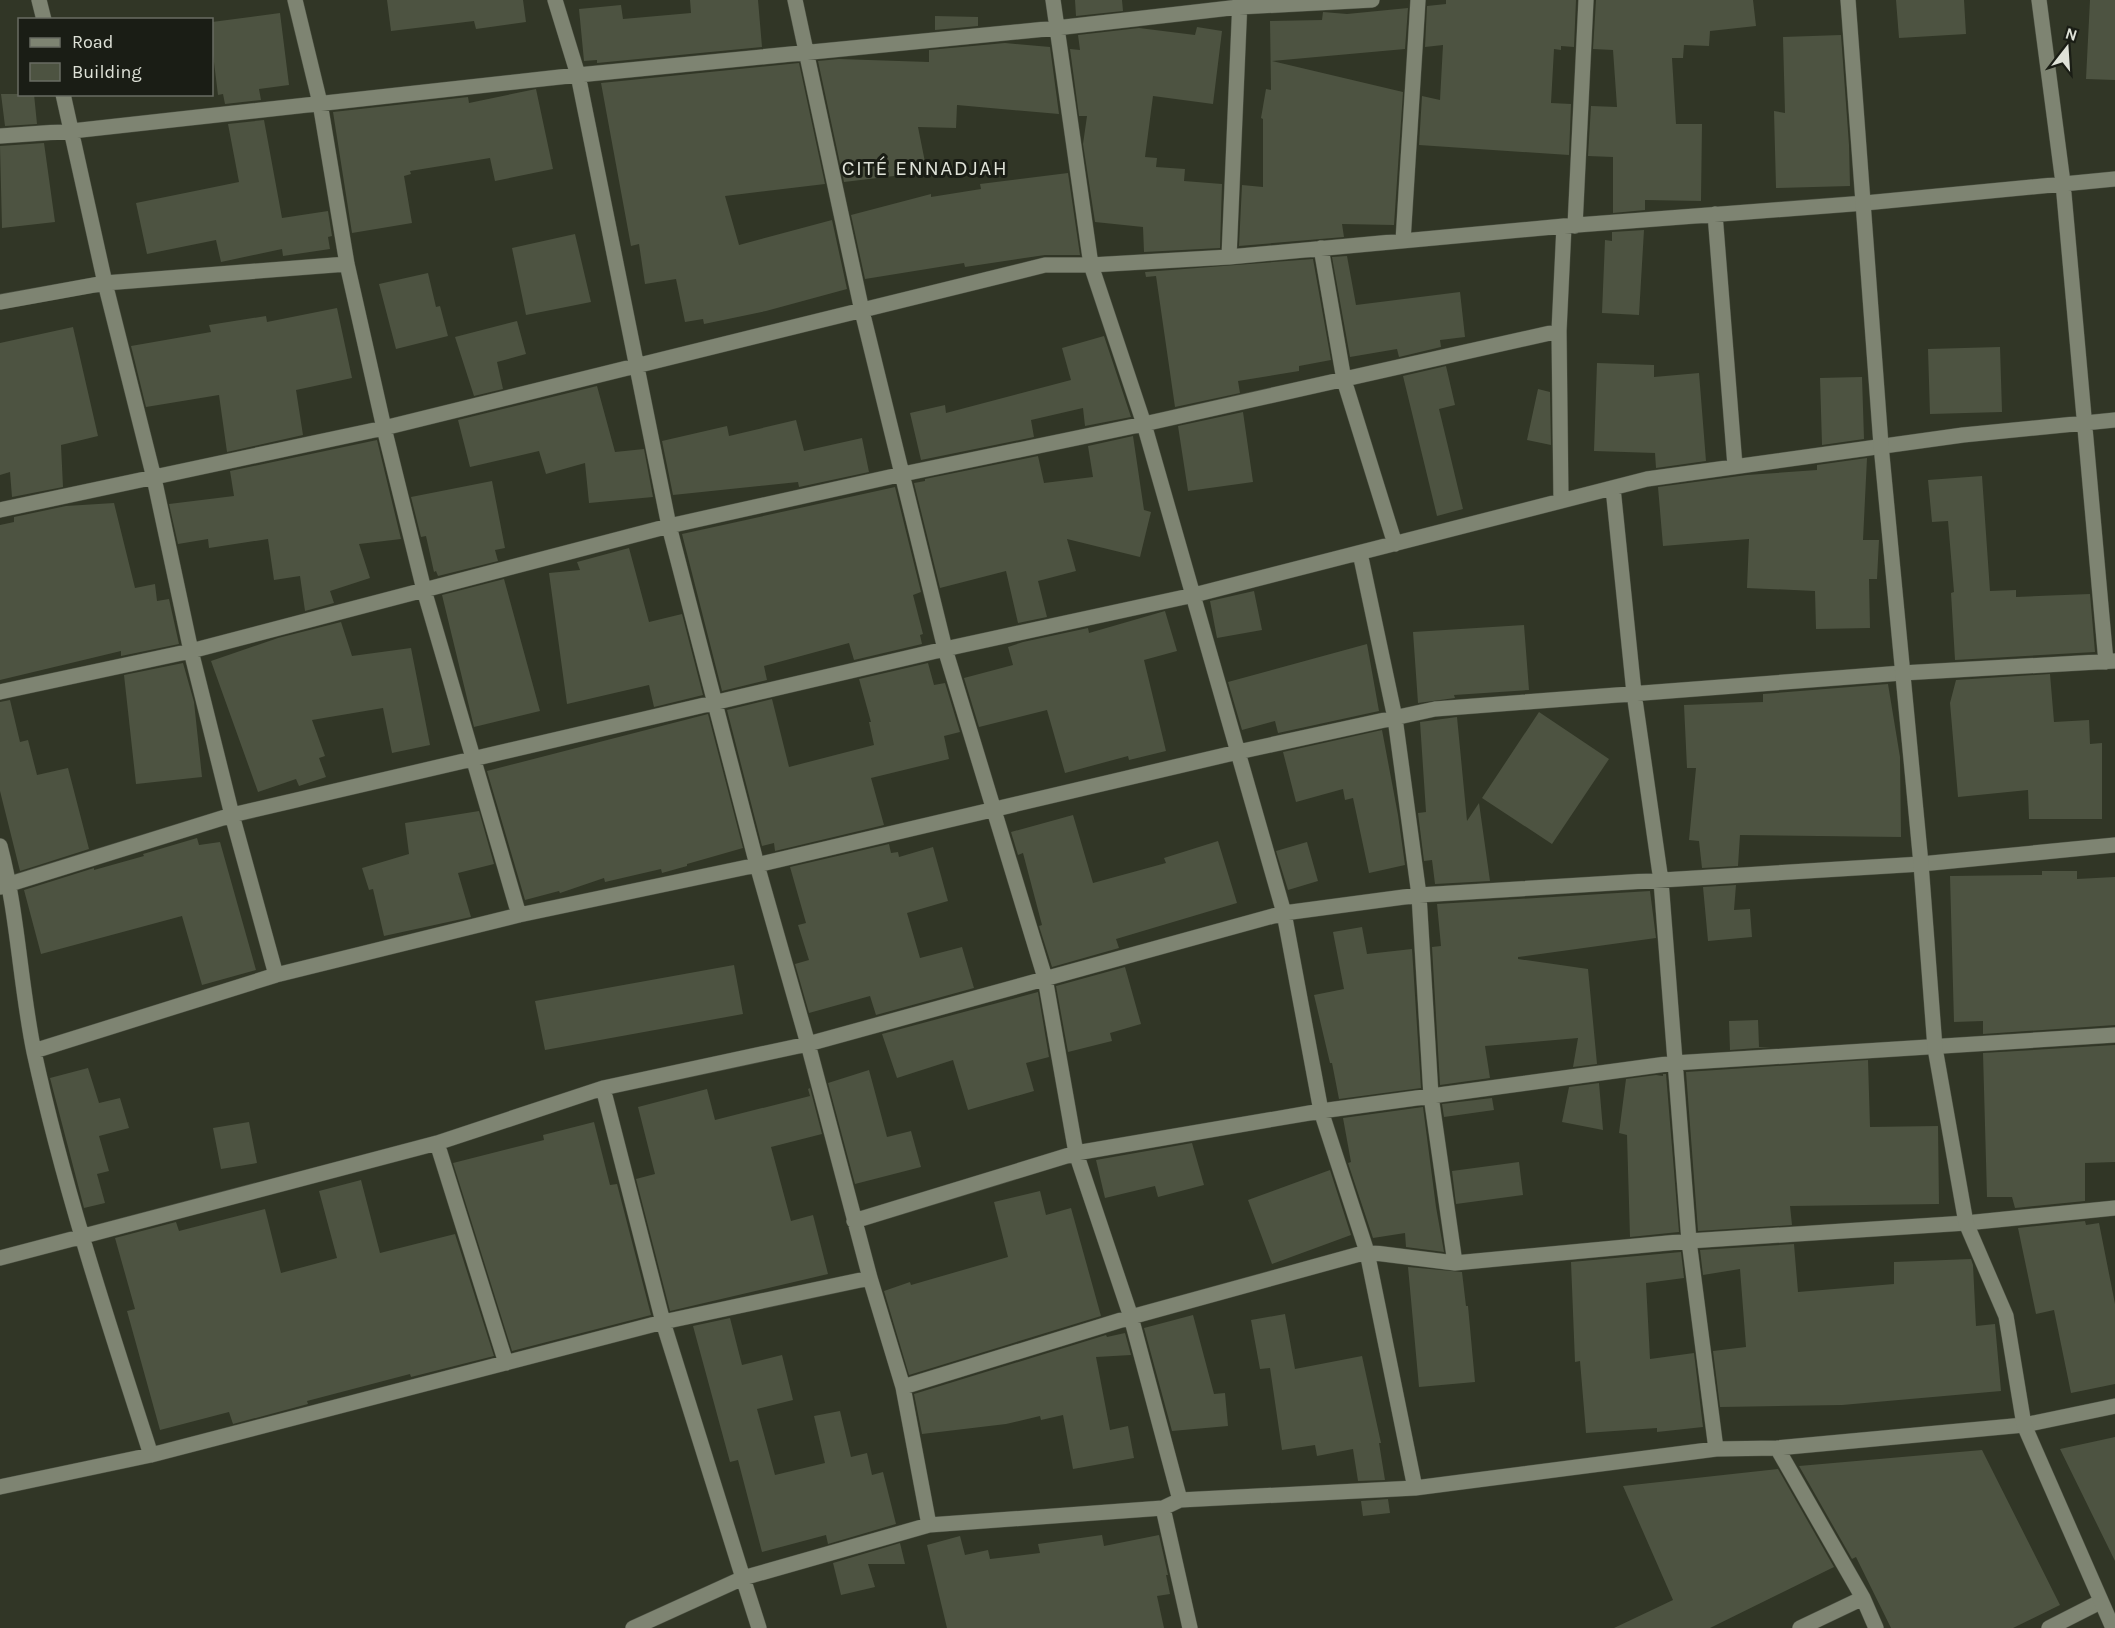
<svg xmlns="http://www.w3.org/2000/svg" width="2115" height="1628" viewBox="0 0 2115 1628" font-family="Karla,sans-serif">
<rect width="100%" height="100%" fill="#313626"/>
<path fill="#4d5341" d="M387,0H523L526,22L476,29L474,21L391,31Z
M690,0H758L762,47L597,63V60L584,61L579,9L621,5L623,19L691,13Z
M1075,0H1122L1123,11L1076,16Z
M1446,0H1576L1574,47L1561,46V50L1554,49L1551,103L1571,104L1569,155L1419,145L1422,96L1440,100L1443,45L1425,47L1427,6L1446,4Z
M1596,0H1753L1756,26L1710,31L1709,46L1684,45L1683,58H1672L1676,124H1702L1701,201L1645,200V210L1613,213V157L1588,156L1591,106L1617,107L1613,50L1593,49Z
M1896,0H1964L1966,34L1899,38Z
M2090,0H2115V80L2086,79Z
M1408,8L1405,49L1272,61L1403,92L1394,225L1342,224L1344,237L1239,246L1242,185L1263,187V119L1261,118L1266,89L1271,90L1270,21L1322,20L1323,12L1347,14Z
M280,13L289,85L259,89L261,100L225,104L223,94L218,95L212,46V22Z
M935,16L978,17V26L935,30Z
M1197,27L1222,31L1213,104L1153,96L1145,157L1157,158L1156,167L1185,169L1184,181L1222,184L1220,248L1144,252L1143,227L1095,222L1083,144L1087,116H1079L1070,49L1080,50L1078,35L1139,28L1195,35Z
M1841,35L1849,145L1850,186L1776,188L1774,111L1785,113L1783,37Z
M1005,43L1050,47L1059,114L957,105L956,128L918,127L927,172L844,182L818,61L839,59L929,62V50Z
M799,63L825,184L725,196L739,245L832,220L847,289L766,311L704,324L703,319L685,322L676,279L645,284L639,244L631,246L601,83Z
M536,89L553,169L495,181L490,158L410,171L411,174L404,176L412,223L352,233L333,112L468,97L469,103Z
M1,94H34L37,124L5,126Z
M264,120L282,218L328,211L332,236L328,237L330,249L283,256L282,249L221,262L216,240L147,254L136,203L239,182L228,124Z
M44,143L55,222L2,228L0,146Z
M1068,173L1080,255H1045L965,267L964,263L865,279L851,215L931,194V197L981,189L980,184Z
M1644,230L1639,315L1602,313L1605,240L1612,241V232Z
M575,234L591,302L526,315L512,248Z
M1347,256L1356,305L1460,292L1465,337L1440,340L1441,347L1399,357L1397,349L1350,357L1332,257Z
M1313,259L1331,360L1299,366V371L1238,381L1240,393L1175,407L1156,276L1146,277L1145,272Z
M428,273L436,307L440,306L448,336L396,349L379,284Z
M337,308L352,378L296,390L303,435L227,452L219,395L146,407L131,346L211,332L209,325L266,316L267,322Z
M517,321L526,354L497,362L503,389L474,396L455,337Z
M73,327L98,436L61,445L63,487L12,497L10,472L0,475V343Z
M1104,336L1131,417L1085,426L1083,408L1031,420L1034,437L921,460L910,413L945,405L946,413L1071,380L1062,348Z
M2000,347L2002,412L1930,414L1928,349Z
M1597,363L1654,365V377L1699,373L1706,461L1656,468L1655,453L1594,451Z
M1446,366L1455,405L1439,409L1463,509L1437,516L1403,376Z
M1862,377L1864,439L1822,445L1820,378Z
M597,386L615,452L644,449L653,497L589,503L585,463L546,474L539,451L470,467L458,420Z
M1538,389L1550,392L1551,445L1527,440Z
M1243,412L1253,482L1188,491L1178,426Z
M796,420L804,451L862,438L869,472L799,487L798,482L673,495L662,441L727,426L729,436Z
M1133,436L1144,510L1151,512L1140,557L1067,539L1076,571L1038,581L1047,617L1018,623L1006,571L940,588L914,483L925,481V479L1038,456L1044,483L1093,477L1088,446Z
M377,440L401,539L359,544L370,578L330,591L334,603L305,611L300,576L274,580L268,539L209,548L208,539L178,544L169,504L234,496L230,471Z
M1867,458L1863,540H1879L1877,579H1869L1870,628L1816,629L1815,591L1747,588L1749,539L1663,546L1658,487L1747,475L1817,470V465Z
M1982,476L1990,591L2016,590V597L2090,594L2095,652L1955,660L1951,593L1954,592L1948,521L1932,522L1928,480Z
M492,481L505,548L495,550L498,561L438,576L436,571L434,572L426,536L421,537L411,497Z
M895,487L921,592L913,595L923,634L920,635L922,644L854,660L849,643L764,666L767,680L722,691L682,534Z
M114,503L135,588L155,584L157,601L169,599L179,644L121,656V651L0,680V525L14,522V517L66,506Z
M629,548L649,622L682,614L703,695L654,707L649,685L567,704L549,573L580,570L577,562Z
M504,579L540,711L474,727L442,595Z
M1254,591L1262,630L1217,638L1210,601Z
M1165,611L1177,651L1144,660L1166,751L1129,760L1128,756L1065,773L1047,710L979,727L964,678L1013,665L1008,647L1023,642L1088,628L1089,633Z
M341,622L352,656L411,648L430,745L392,753L383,708L312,720L325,756L319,758L326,777L299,786L296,779L258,792L211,661L278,638Z
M1524,625L1529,690L1454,695L1455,698L1418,703L1413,632Z
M1367,644L1379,711L1278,733L1275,721L1242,730L1228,682Z
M183,663L194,702L202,777L136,784L124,675Z
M928,663L934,685L945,683L960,732L944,736L949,759L871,778L884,825L775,851L774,843L762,846L727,710L772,699L789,767L874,745L869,722H871L859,679Z
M2050,674L2054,722L2089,720L2090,744L2102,743V819H2029L2028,790L1958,797L1950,703L1956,680Z
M1888,684L1900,757L1901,837L1740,835L1738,866L1702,868L1699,841L1689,840L1696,768H1687L1684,705L1763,702V694Z
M10,700L20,742L28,740L37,775L68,768L89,849L20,871L0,791V702Z
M1539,712L1609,759L1552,844L1482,798Z
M708,714L743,848L687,864V866L662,873L661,869L605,882L604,878L560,893L559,891L525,900L487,771Z
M1457,717L1467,821L1479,803L1490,881L1435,884L1432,860L1424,861L1418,813L1426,812L1420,722Z
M1382,730L1398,815L1405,865L1369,873L1353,798L1345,800L1343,789L1296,802L1283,752Z
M479,811L494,864L458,873L471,917L384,936L373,889L369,890L362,868L409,854L405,823Z
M1073,815L1093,883L1166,863L1164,858L1218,841L1237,903L1116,939L1119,948L1052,967L1039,926L1042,925L1023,853L1018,855L1011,832Z
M197,838L199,845L220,842L256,970L202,985L182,916L41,954L24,890L94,868V870L144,856L143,854Z
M1307,842L1318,881L1288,890L1276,851Z
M889,844L891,853L898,852L899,857L933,847L948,901L907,913L920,958L962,947L974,988L876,1015L870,996L809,1013L795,964L809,960L798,925L806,923L790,867Z
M2042,871H2077V879L2115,877V1025L1983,1034V1021L1954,1022L1950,876L2042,875Z
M1736,885L1734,910L1750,909L1752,937L1708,941L1703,887Z
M1650,891L1656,938L1518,957V959L1588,969L1597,1064L1573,1067L1578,1038L1485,1046L1490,1078L1440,1085L1432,947L1441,946L1437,904Z
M1362,927L1367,954L1412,949L1421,1088L1339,1099L1332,1063H1330L1314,995L1344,989L1333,932Z
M734,965L743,1014L545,1050L535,1001Z
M1125,967L1141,1024L1110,1033L1112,1041L1068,1052L1056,986Z
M1038,992L1049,1057L1026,1063L1034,1091L968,1110L953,1060L897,1078L882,1034Z
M1758,1020L1759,1047H1771L1730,1050L1729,1021Z
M2115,1045V1162L2085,1163V1201L2015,1208L2012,1197H1987L1983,1053Z
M1868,1060L1870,1127L1938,1126L1939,1204L1790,1206L1792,1225L1698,1231L1686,1072Z
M88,1068L99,1103L120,1098L129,1128L99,1136L109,1171L97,1174L105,1203L84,1208L50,1078Z
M869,1070L887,1137L911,1131L921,1167L855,1184L828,1083Z
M1663,1074H1666L1679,1232L1630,1237L1627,1135L1619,1133L1626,1079L1656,1075L1663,1076Z
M1599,1083L1603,1130L1562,1122L1569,1087Z
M810,1088L822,1134L771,1147L791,1221L813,1215L828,1274L670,1311L636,1179L655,1174L638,1107L707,1089L715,1120L810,1096L808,1089Z
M1492,1098L1494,1110L1444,1117L1442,1104Z
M1423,1107L1436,1207L1444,1252L1406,1247L1405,1233L1373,1238L1348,1163L1351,1162L1343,1118Z
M249,1122L257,1163L221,1169L213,1128Z
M594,1122L610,1185L617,1184L651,1315L512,1351L453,1163L544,1140L543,1135Z
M1192,1143L1204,1185L1158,1197L1155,1186L1105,1198L1096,1160Z
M1519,1162L1523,1195L1456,1204L1452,1171Z
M1330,1170L1351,1235L1272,1264L1248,1200Z
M361,1180L380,1253L455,1234L494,1356L411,1377L410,1374L307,1401L308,1404L233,1424L229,1412L160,1430L127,1311L135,1309L115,1238L176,1222L179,1231L265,1209L281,1273L337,1258L319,1191Z
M1040,1191L1046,1215L1071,1208L1101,1316L909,1375L884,1291L910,1282L911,1285L1008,1257L994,1202Z
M2085,1221L2086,1225L2099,1223L2115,1304V1384L2071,1393L2054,1310L2036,1314L2018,1228Z
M1794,1244L1798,1292L1894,1284V1262L1971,1259L1973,1265L1976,1326L1995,1324L2001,1391L1842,1405L1720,1407L1713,1351L1746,1347L1740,1269L1703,1275L1700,1250Z
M1681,1252L1684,1278L1646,1283L1650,1359L1694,1353L1703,1427L1657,1432V1428L1586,1433L1580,1361L1575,1362L1571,1262Z
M1408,1267L1462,1272L1466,1306H1468L1475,1382L1419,1387Z
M1285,1314L1295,1369L1362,1356L1381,1443H1379L1385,1480L1358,1481L1353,1449L1317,1456L1315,1445L1282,1450L1270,1368L1260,1369L1251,1320Z
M1193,1315L1214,1394L1225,1393L1228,1426L1172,1431L1144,1328Z
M730,1318L742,1365L782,1355L793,1400L757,1409L775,1475L825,1463L814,1416L840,1411L851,1457L867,1453L872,1475L883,1472L896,1524L828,1544L826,1535L762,1552L738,1460L730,1462L693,1326Z
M1125,1333L1131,1355L1096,1357L1110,1430L1128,1426L1134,1458L1073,1469L1063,1415L1041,1420L1040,1416L1006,1424L922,1434L914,1394L1106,1335L1107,1337Z
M2115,1437V1561L2060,1449Z
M1982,1450L2060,1605L2013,1628H1891L1856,1557L1852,1559L1799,1466Z
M1778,1469L1834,1567L1710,1628H1614L1673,1600L1623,1486Z
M1388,1499L1390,1513L1363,1516L1361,1501Z
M1102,1535L1104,1546L1159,1535L1168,1575H1166L1170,1594L1157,1596L1164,1628H947L927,1545L960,1536L965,1555L988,1550L990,1559L1040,1553L1038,1544Z
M900,1543L905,1564H868L875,1587L841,1595L833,1563Z"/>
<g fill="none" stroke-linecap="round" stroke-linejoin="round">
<g stroke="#4c5143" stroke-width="16">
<path id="street" d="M39,0L44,20
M295,0L320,103L347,264L384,428L424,590L519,915
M555,0L578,75L669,526L757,865L808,1044L870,1278L903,1387L929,1525
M795,0L862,311L945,649L1045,978L1076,1153L1131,1317L1180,1500
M1053,0L1091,265L1144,424L1284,913L1321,1111L1367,1252L1415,1488
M2039,0L2063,183L2106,662
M63,94L105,283L154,478L191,651L232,815L276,975
M0,136L72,131L578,75L1056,28L1239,7L1372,0
M1715,214L1735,466
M1575,226L1586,0
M1403,241L1418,0
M1321,248L1344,380L1395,544
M1229,257L1240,0
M0,302L105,283L347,264
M1613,488L1634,693L1661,881L1689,1241L1716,1449
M1561,501L1559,331L1564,226
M0,510L384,428L1045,265H1091L1229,257L1564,226L1865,203L2115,179
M1360,553L1395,718L1419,895L1431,1096L1455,1263
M0,692L191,651L669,526L903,474L1144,424L1559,331
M0,846C18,914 20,984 34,1052C64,1189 108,1322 151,1455
M0,887L232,815L945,649L1194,595L1647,479L1963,435L2115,420
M34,1051L276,975L519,915L757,865L1238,752L1435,709L1902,673L2115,661
M603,1088L663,1322L743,1578L929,1525L1163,1508L1180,1500L1415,1488L1716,1449L1777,1448L2024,1425L2115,1406
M437,1143L506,1363
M854,1221L1076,1153L1321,1111L1674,1063L2115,1035
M0,1258L437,1143L603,1088L808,1044L1284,913L1419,895L1921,864L2115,845
M903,1387L1131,1317L1367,1252L1455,1263L1689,1241L1966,1223L2115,1208
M1777,1448L1863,1598L1876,1628
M0,1487L151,1455L663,1322L870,1278
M1163,1508L1190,1628
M633,1628L743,1578L759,1628
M1800,1628L1863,1598
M2049,1628L2100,1602"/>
</g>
<g stroke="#4c5143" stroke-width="16">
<path id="secondary" d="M1848,0L1881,445L1921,864L1935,1048L1966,1223L2006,1316L2024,1425L2113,1628"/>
</g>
<use href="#street" stroke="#7e8472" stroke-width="15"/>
<use href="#secondary" stroke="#7e8472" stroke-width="15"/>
</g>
<g text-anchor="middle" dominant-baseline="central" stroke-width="6" stroke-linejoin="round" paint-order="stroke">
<g font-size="21" letter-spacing="1.5" fill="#dfe2d8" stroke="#1a1d15">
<text x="925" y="168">CITÉ ENNADJAH</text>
</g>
</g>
<rect x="18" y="18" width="195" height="78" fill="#1a1d15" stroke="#696c63" stroke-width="1.5"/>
<rect x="30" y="38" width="30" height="9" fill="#7e8472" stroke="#696c63" stroke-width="1.5"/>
<text x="72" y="48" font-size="18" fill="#dfe2d8">Road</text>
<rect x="30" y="63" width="30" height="18" fill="#4d5341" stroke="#696c63" stroke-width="1.5"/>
<text x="72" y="78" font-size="18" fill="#dfe2d8">Building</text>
<g transform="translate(2067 48) rotate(17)" stroke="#1a1d15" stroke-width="4.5" paint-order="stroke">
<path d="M0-4.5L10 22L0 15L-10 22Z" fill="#dfe2d8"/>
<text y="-9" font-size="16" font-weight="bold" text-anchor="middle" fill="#dfe2d8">N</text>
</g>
</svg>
